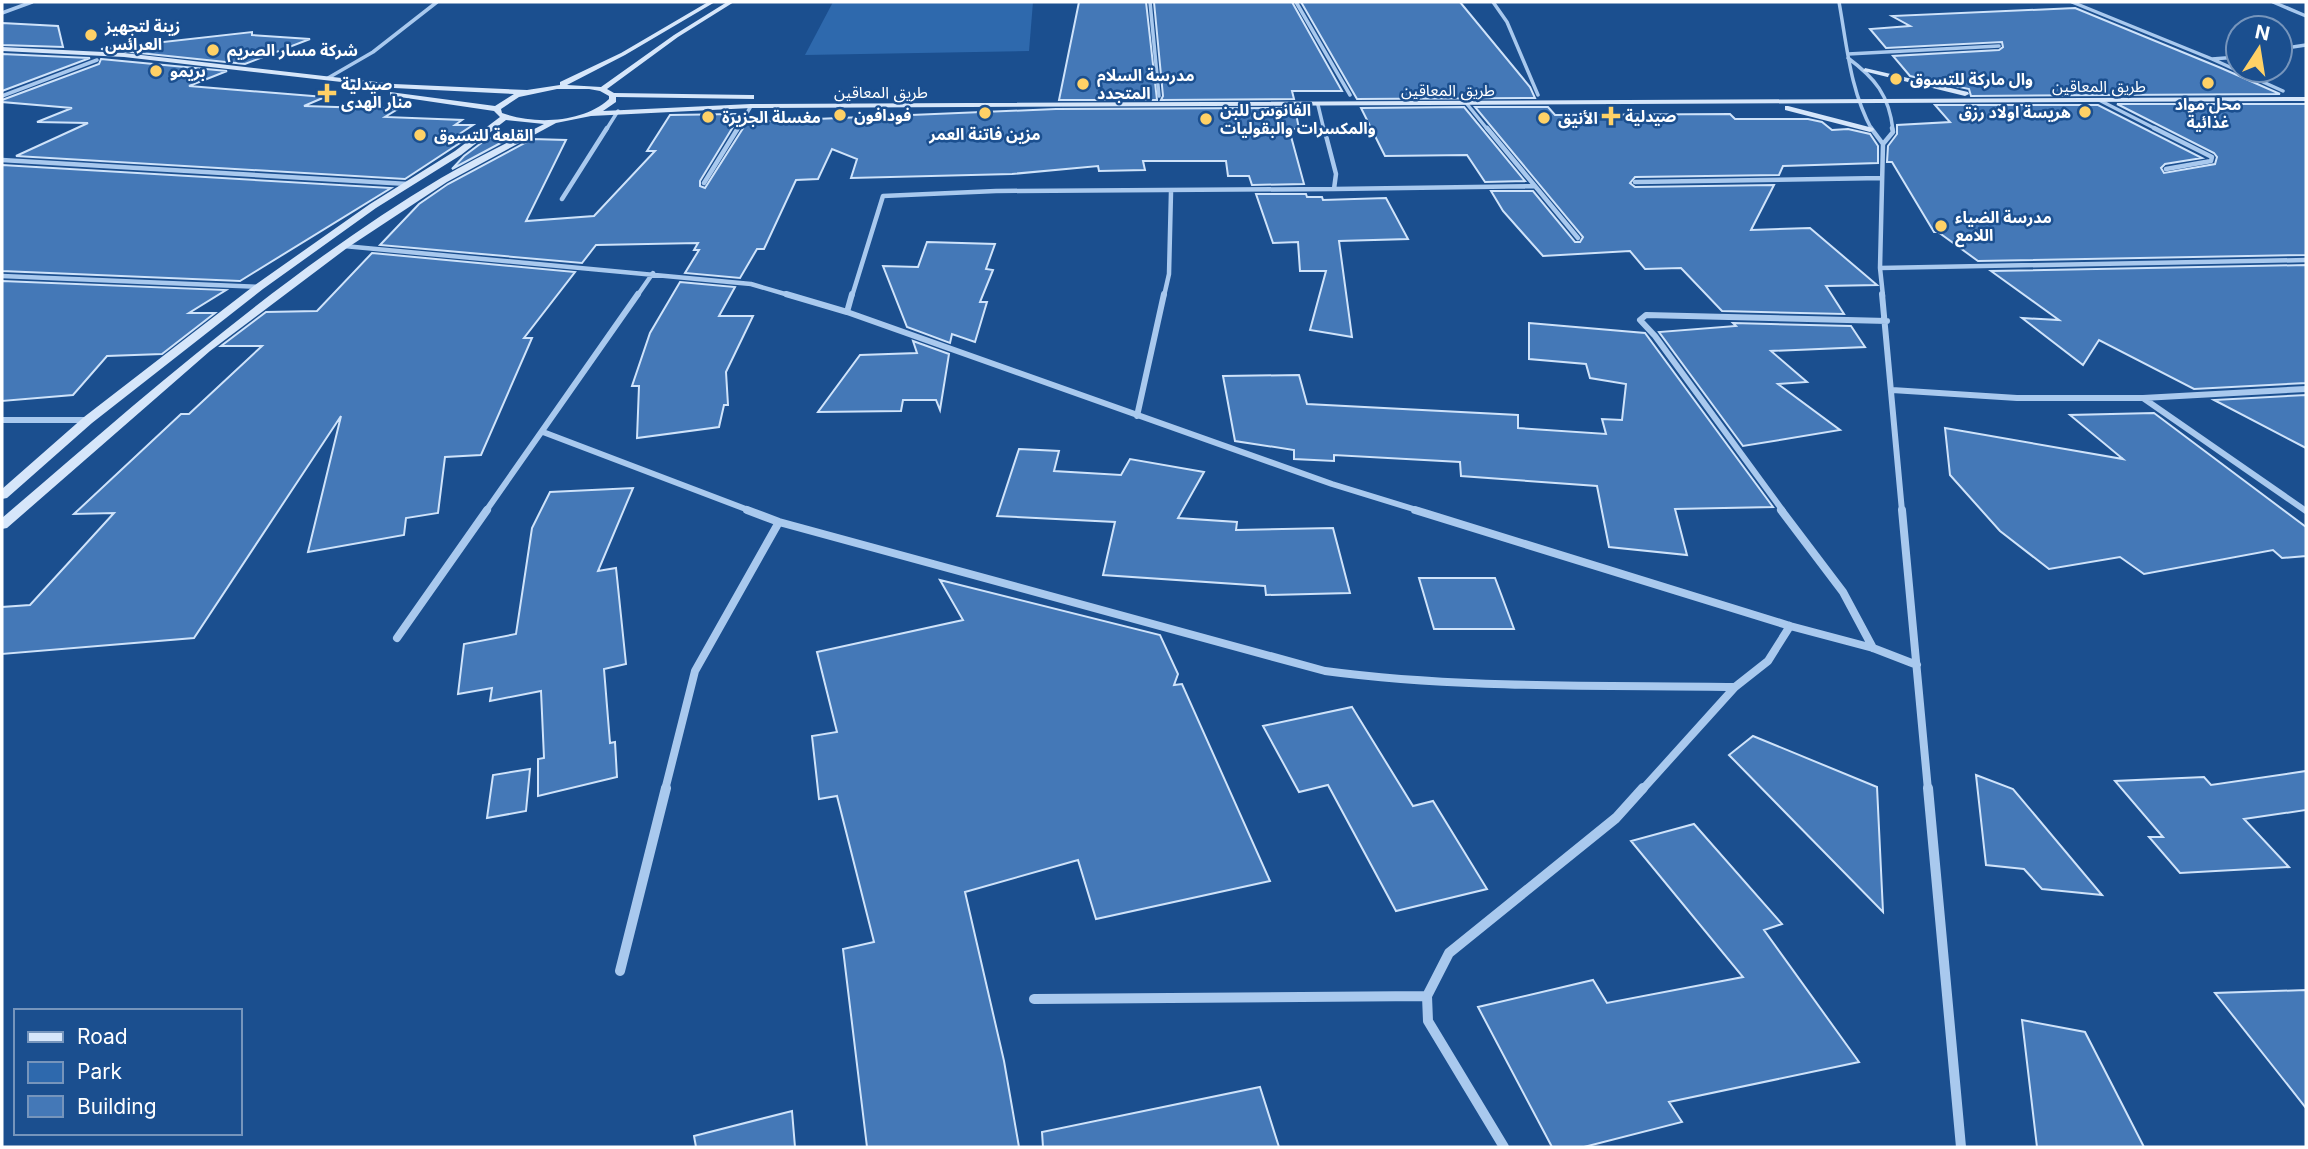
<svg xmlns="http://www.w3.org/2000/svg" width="2308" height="1149" viewBox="0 0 2308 1149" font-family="Inter,'Noto Sans Arabic',sans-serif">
<rect width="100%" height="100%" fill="#1b4f8f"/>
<path fill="#2e69ad" d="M833,2H1033L1029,51L805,55Z"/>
<path fill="#4478b7" stroke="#cfe3fa" stroke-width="2" d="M1079,2H1146L1157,100H1059Z
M1154,2H1292L1342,91H1292L1294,99L1161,100L1163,96Z
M1301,2H1460L1530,87L1535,98L1357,99Z
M2075,8L2221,68L2280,94L1971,96L1969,89L1910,76L1893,56L1999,50L2003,47L2002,42L1886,48L1870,29L1910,26L1892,16Z
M2,23L58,26L63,47L2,45Z
M252,32V35L310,39L245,64L101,49Z
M2,54L90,58L2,91Z
M101,59L227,71L189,86L325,97L304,106L398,109L385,117L462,120L455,125H473L455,137H469L405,179L16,156L88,123L37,122L72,108L2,102V100L99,64Z
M2117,104H2306V255L1978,261L1938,232H1934L1892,162H1887L1888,146L1897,134V125L1950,122L1935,105H2098L2202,158L2165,164L2161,168L2164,173L2215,164L2217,157L2214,153Z
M1464,107L1525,181L1485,182L1467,155L1385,156L1361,108Z
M1475,107H1548L1555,115L1730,114L1735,119H1808L1822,122L1832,130L1848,129L1870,134L1878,146V163L1783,166L1779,175L1635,177L1630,183L1635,187L1774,185L1751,230L1810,228L1877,285L1826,286L1844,314L1722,311L1681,268L1645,269L1630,251L1543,256L1503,211L1491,191H1533L1575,242H1580L1583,237Z
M1295,108L1299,129H1289L1304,184L1252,185L1249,176H1228L1226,161H1143L1145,170L1099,171L1098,166L1012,174L851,178L857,159L832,149L818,179L796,180L764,249H757L740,278L685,273L699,250H694L698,243L596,245L582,263L380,245L419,204L448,184L532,139L566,140L526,221L594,216L655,151H647L670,115L735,114L730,122H736L700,181V186L705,188L747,122L1056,109Z
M488,138H510L452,169L464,156Z
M2,165L391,188L240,281L2,271Z
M1256,194H1306L1307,197H1322L1323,200L1386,198L1408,239L1339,241L1352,337L1310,330L1326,271H1300L1298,242L1273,243Z
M927,242L995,244L986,269L993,270L980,302H987L975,342L952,334L950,343L907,327L883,266L918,267Z
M372,253L575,272L524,338H532L481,455L445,457L438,513L406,518L404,535L308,552L341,416L194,638L2,654V607L30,605L114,513L74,514L181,414H189L262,346H221L266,312L317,311Z
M2306,265V383L2194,389L2099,340L2083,365L2022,318L2059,320L1991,271Z
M2,281L226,290L189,313H215L162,354L107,356L73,395L2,401Z
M680,282L735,287L719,316H753L726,372L728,405H724L719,427L637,438L639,386H632L650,333Z
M1529,323L1645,333L1773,507L1675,509L1687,555L1609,547L1597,486L1461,476L1460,462L1334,455V461L1294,459V450L1235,441L1223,376L1299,375L1307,404L1518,415V428L1606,434L1602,419L1622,420L1626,384L1590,378L1586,364L1529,359Z
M1733,323L1851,326L1865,347L1771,351L1807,382L1778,384L1840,430L1743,446L1659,332L1736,326Z
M913,341L949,354L940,410L936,400H903L901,411L818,412L860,355L917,353Z
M2306,395V448L2214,400Z
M2154,413L2306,527V556L2282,558L2273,550L2144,574L2120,557L2049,569L2000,531L1950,475L1945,428L2123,459L2070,415Z
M1019,449L1059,451L1054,471L1121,475L1130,459L1204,472L1178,518L1237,522L1236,530L1333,528L1350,593L1266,595L1265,586L1103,575L1115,522L997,516Z
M633,488L598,571L616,568L626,664L604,669L610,743L615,742L617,777L538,796V759L544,758L541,691L490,701L492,688L458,694L464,644L516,634L532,528L550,492Z
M1419,578H1495L1514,629H1434Z
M940,580L1160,635L1178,674L1174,685L1182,684L1270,881L1096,919L1078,860L965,892L1004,1061L1019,1147H867L843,949L874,942L837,796L819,799L812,736L837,732L817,652L963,620Z
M1352,707L1413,806L1433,801L1487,889L1396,911L1328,785L1299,792L1263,726Z
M1753,736L1877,787L1883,912L1729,755Z
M530,769L526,811L487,818L493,775Z
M2306,771V810L2244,819L2289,867L2180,873L2149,837H2163L2115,781L2204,777L2211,785Z
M1976,775L2013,789L2102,895L2042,889L2024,869L1986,865Z
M1694,824L1782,924L1764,930L1859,1062L1669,1102L1682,1122L1584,1147H1552L1478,1007L1593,980L1607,1003L1743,977L1631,841Z
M2306,990V1108L2215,993Z
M2022,1020L2085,1032L2144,1147H2037Z
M1260,1087L1279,1147H1043L1042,1132Z
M792,1111L795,1147H696L694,1136Z"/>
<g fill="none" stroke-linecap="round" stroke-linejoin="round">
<path stroke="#a9c9ee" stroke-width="3.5" d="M1150,2L1159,96
M1296,2L1350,95
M1493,2L1507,22L1538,95
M1839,2C1847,46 1850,90 1872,130
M2072,2L2212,59
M2273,2L2306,16
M2,13L32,2
M2280,49L2306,45
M1848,54L1999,46
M2238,57L2212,59L2283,91
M1848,58C1875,78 1889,95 1893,130
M328,78L373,52L437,2
M2,96L97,60
M2099,100L2158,130
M1467,104L1488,130
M1318,105L1324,130
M606,130L618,111
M737,130L751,106"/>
<path stroke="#a9c9ee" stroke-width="4.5" d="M1487,128L1578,238
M1871,128L1883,144
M2154,128L2212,157L2211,161L2166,169
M2,160L408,184
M1635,182L1882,178
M704,183L738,128
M1334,189L1535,186
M562,199L607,128
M344,246L751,284L792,296
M1880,268L2306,260
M2,276L259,287
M637,296L653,273
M852,296L883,196L996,191L1334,189L1336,174L1324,128
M1164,296L1169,274L1171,192
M1883,296L1880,268L1883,144L1893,132L1892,128"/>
<path stroke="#a9c9ee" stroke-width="6" d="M786,294L847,312L1332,484L1420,511
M1882,294L1902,511
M847,312L852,294
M1892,390L2017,398H2143L2306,511
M2143,398L2306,389
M1137,416L1164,294
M2,420H87
M543,432L751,511
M486,511L638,294
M1783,511L1655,336L1640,320L1646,315L1887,321"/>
<path stroke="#a9c9ee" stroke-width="8" d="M747,510L779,522L1325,671C1461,689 1598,685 1735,687L1768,661L1790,626
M1415,510L1790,626L1873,648L1917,665
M1781,510L1843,592L1873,648
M1902,510L1928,790
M397,638L487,510
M665,790L695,671L779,522
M1642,790L1735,687"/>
<path stroke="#a9c9ee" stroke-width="10" d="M1928,788L1961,1147
M620,971L666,788
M1034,999L1427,996
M1504,1147L1428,1021L1427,996L1449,953L1616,818L1643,788"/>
<path fill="#d6e6fa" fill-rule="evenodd" d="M708,2H715L625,55L567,85L601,87L674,35L727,2H734L678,37L607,89L614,93L751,95H754V99L616,97V102L603,111L751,104L2306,97V101L751,108L591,116L556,123L447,182L347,248L210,351L7,528L2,529V518C142,398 281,274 441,178C474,159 509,142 544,124L506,120L461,155L376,208L263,289L92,423L7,498L2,499V489L84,417L255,285L370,204L455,151L500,117L494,111L393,96H390V92L495,106L514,94L394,88L124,57L2,51V47L124,53L394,84L527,90L560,85V82L621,53ZM557,89H589L600,91L609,96V99C583,123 534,125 502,113L501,109L519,97Z
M1865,68L1968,92L1969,94L1965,96L1863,71Z
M1788,106L1873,128L1874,130L1870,132L1785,110V106Z"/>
</g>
<g fill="#ffd166" stroke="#1b4f8f" stroke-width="2.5">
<circle cx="91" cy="35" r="7"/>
<circle cx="213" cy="50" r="7"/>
<circle cx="156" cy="71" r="7"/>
<circle cx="1896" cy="79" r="7"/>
<circle cx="2208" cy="83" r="7"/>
<circle cx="1083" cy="84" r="7"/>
<path d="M323.5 82.5h7v7h7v7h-7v7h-7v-7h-7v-7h7z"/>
<circle cx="2085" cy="112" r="7"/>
<circle cx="985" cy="113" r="7"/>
<circle cx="840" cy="115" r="7"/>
<path d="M1607.5 105.5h7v7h7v7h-7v7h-7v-7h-7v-7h7z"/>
<circle cx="708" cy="117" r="7"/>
<circle cx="1544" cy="118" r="7"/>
<circle cx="1206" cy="119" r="7"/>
<circle cx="420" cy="135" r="7"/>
<circle cx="1941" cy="226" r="7"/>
</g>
<g text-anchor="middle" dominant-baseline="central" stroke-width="5" stroke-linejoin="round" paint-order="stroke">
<g font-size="16" font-weight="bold" fill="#fff" stroke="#1b4f8f" text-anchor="start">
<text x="105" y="26">زينة لتجهيز<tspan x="105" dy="18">العرائس</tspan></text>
<text x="227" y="50">شركة مسار الصريم</text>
<text x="170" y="71">بريمو</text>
<text x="1097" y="75">مدرسة السلام<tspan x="1097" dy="18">المتجدد</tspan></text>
<text x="1910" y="79">وال ماركة للتسوق</text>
<text x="341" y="84">صيدلية<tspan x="341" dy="18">منار الهدى</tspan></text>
<text x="2208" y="104" text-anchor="middle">محل مواد<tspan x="2208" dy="18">غذائية</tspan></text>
<text x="1220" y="110">الفانوس للبن<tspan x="1220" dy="18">والمكسرات والبقوليات</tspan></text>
<text x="2071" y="112" text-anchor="end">هريسة اولاد رزق</text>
<text x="854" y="115">فودافون</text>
<text x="1625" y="116">صيدلية</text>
<text x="722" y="117">مغسلة الجزيرة</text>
<text x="1558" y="118">الأنيق</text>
<text x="985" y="134" text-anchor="middle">مزين فاتنة العمر</text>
<text x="434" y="135">القلعة للتسوق</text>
<text x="1955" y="217">مدرسة الضياء<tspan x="1955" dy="18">اللامع</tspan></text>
</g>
<g font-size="16" fill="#fff" stroke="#1b4f8f">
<text x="2099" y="86">طريق المعاقين</text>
<text x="1448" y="90">طريق المعاقين</text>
<text x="881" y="92">طريق المعاقين</text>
</g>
</g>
<rect width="2308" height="1149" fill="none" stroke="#ffffff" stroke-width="7"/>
<rect x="14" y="1009" width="228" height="126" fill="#1b4f8f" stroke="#7695bc" stroke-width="2"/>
<rect x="28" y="1032" width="35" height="10" fill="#d6e6fa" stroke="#7695bc" stroke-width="2"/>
<text x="77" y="1044" font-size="21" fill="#ffffff">Road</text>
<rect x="28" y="1062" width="35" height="21" fill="#2e69ad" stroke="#7695bc" stroke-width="2"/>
<text x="77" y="1079" font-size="21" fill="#ffffff">Park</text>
<rect x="28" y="1096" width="35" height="21" fill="#4478b7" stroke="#7695bc" stroke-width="2"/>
<text x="77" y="1114" font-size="21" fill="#ffffff">Building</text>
<g transform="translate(2259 49) rotate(12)"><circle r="33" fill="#1b4f8f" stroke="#7695bc" stroke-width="2"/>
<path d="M0-5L12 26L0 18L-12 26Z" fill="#ffd166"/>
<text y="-10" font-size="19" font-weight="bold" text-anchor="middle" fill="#ffffff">N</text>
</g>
</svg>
